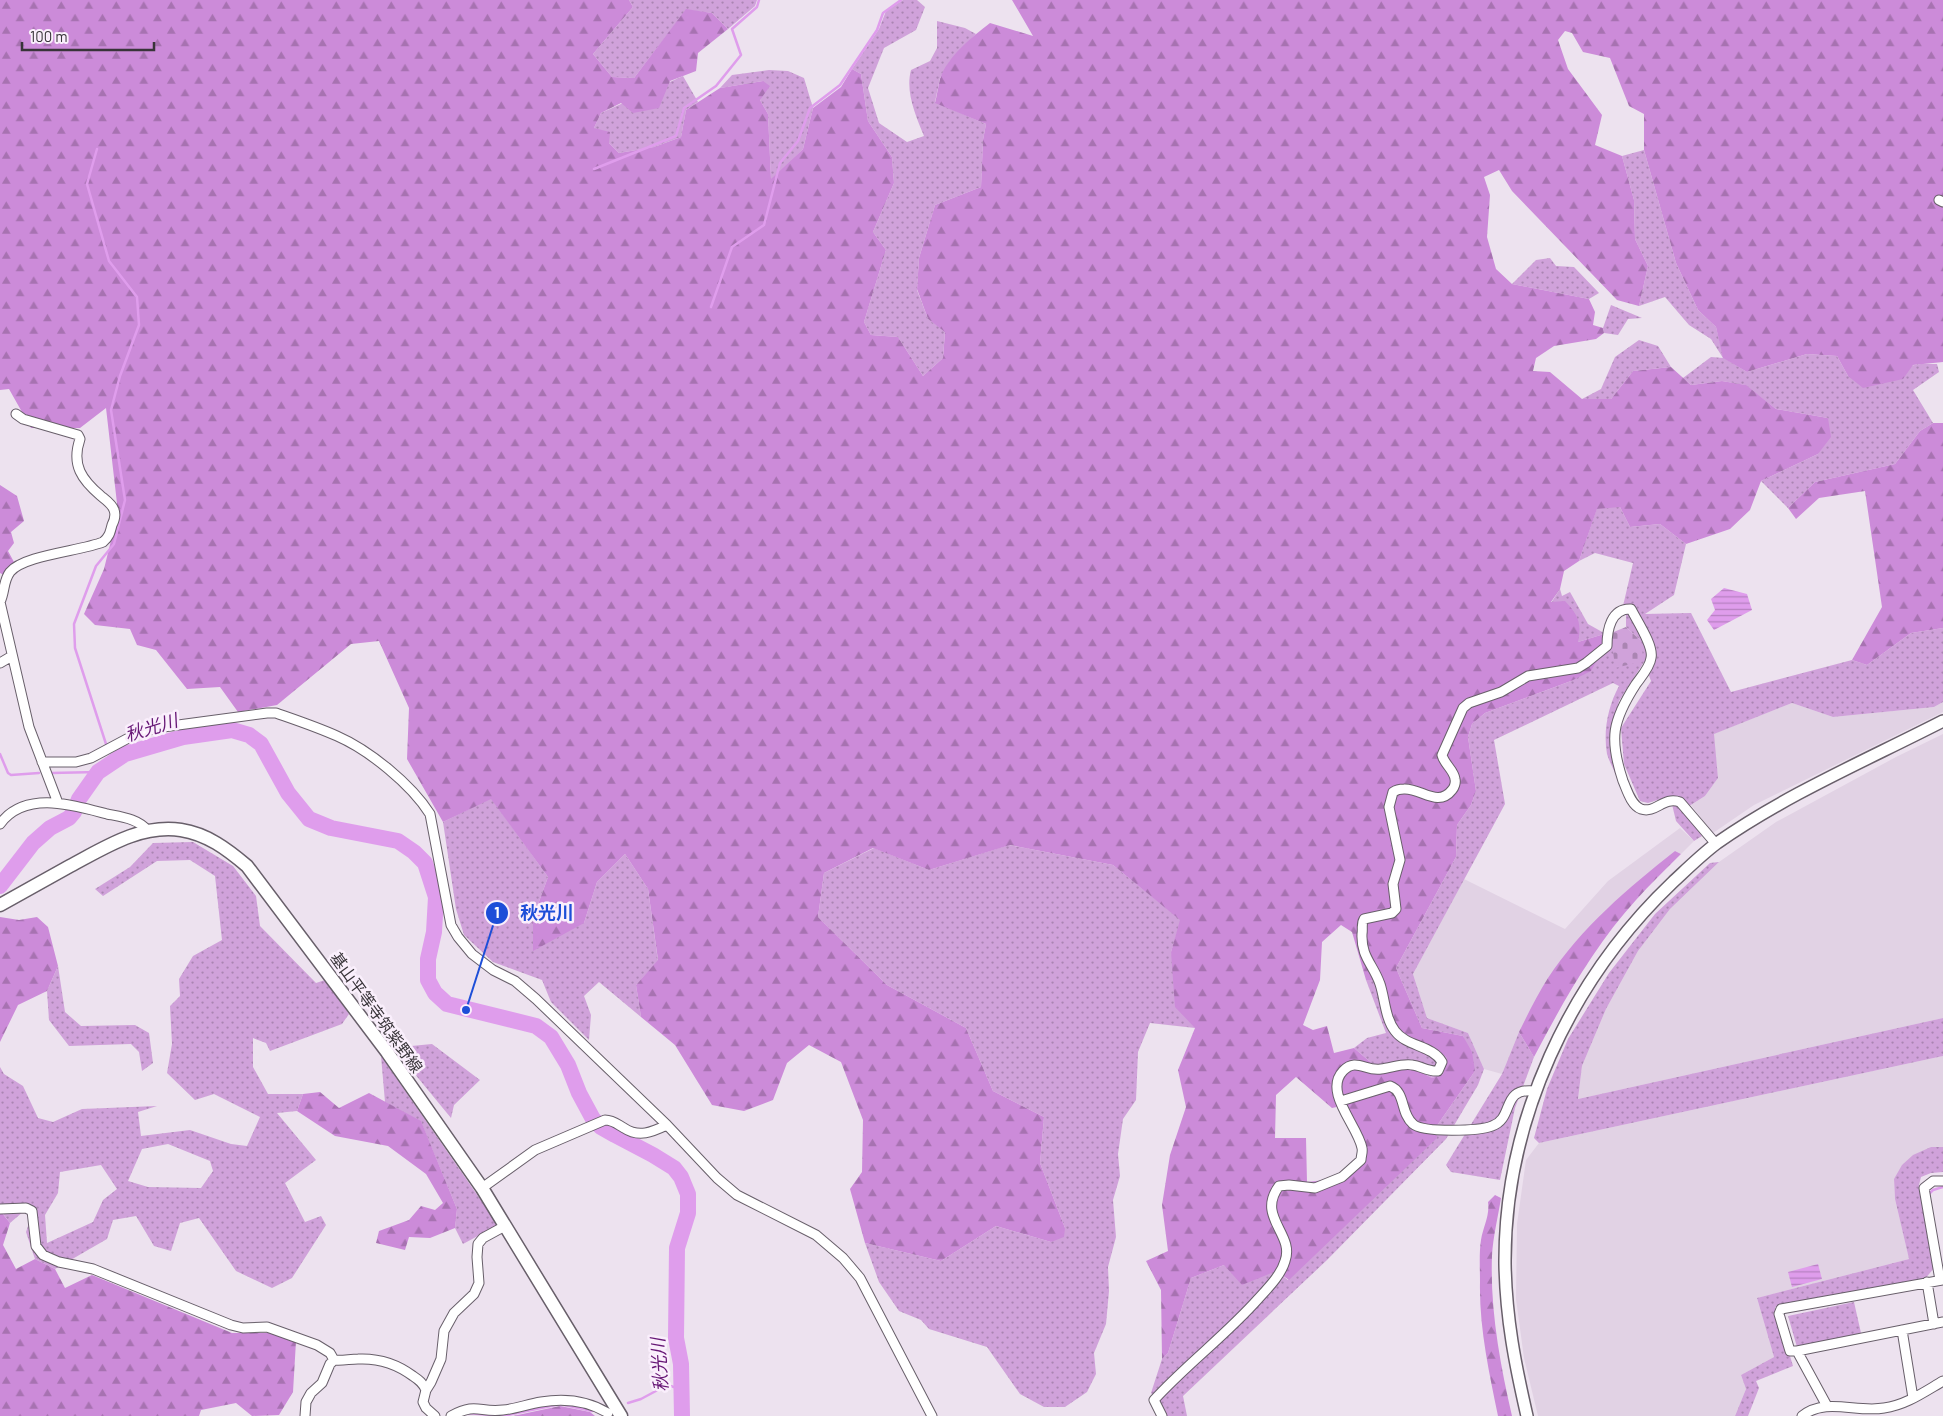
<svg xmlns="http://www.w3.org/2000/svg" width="1943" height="1416" viewBox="0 0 1943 1416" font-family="Barlow,'Noto Sans JP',sans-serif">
<defs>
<pattern id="grass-dots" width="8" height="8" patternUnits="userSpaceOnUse" patternTransform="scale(1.25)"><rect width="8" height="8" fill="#d0a2da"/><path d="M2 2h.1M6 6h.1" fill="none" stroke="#aa85b2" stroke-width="1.8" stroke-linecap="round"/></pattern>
<pattern id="forest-firs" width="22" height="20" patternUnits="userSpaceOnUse" patternTransform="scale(1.25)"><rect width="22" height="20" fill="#cc8bd9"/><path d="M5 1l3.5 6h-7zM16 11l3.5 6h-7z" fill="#a772b1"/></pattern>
<pattern id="cemetery-stones" width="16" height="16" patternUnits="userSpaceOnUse" patternTransform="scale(1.25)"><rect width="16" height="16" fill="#d0a2da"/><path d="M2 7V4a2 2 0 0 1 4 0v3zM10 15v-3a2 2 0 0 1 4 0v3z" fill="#aa85b2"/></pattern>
<pattern id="water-rules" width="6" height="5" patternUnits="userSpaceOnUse" patternTransform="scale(1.25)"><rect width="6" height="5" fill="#df9dec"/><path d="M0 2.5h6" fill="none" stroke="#b681c0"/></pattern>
</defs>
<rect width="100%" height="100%" fill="#ede2ef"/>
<path fill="#e1d2e4" d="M1943,702V712L1754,805L1713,833L1691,805L1705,796L1718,778L1713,734L1792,703L1833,717L1934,707Z
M1943,734V1018L1578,1099L1582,1066L1606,1009L1638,951L1670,909L1719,862L1776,822L1896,757Z
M1680,828L1694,841L1681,854L1675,851L1519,1032L1502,1074L1484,1069L1468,1033L1427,1018L1413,974L1464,879L1565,929L1608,881Z
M1943,1056V1147H1931L1894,1179L1895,1199L1909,1259L1757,1298L1774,1357L1741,1375L1746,1389L1735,1416H1538L1524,1358L1516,1299L1517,1224L1526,1160L1539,1143Z"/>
<path fill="url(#grass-dots)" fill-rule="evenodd" d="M629,0H757L755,6L728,29L712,13L686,10L634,78L612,77L593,54L633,7Z
M903,0H917L925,7L916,30L884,48L868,88L879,123L907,142L924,136C916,116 905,92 911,70L930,61L937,48V21L965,28L976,34L950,61L940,78L935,102L986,124L983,140L981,187L935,205L919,258L917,290L928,319L945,331L943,358L923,376L898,337L871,335L864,322L886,250L873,232L894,183L892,157L868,121L861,74L852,69L879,29L886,11Z
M769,70L788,71L804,78L813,108L803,149L771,180L768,114L760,100L763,81L720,88L732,75Z
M683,76L698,102L686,110L681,137L654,147L619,153L594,128L601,113Z
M1644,150L1676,263L1698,310L1716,327L1724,358L1747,372L1807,354L1837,356L1848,376L1921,364H1937L1939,372L1913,390L1933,423L1920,431L1895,464L1815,482L1788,508L1761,481L1818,454L1828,418L1776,409L1745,385L1722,381L1691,385L1683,378L1711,357L1723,358L1711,339L1689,325L1665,297L1639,306L1648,266L1635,239L1634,200L1622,156Z
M1550,258L1556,266L1574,267L1599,293L1589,299L1512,284L1536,260Z
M1611,305L1642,318L1628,319L1618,335L1604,333L1603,328Z
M1639,340L1658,346L1671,367L1633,371L1611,399H1582L1601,389L1615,357Z
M1561,447L1620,507L1630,527L1660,524L1686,544L1674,595L1645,614L1691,613L1731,692L1852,660L1867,665L1911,633L1943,628V702L1934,707L1833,717L1792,703L1714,734L1718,778L1705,796L1683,810L1702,836L1694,841L1676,821L1670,796L1648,803L1640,801L1624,764L1621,728L1651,681L1644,662L1619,701L1610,741L1616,775C1613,768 1609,761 1607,754C1603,731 1608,706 1619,686L1613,683L1494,740L1505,804L1413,974L1427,1018L1468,1033L1484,1069L1478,1085L1446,1139L1327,1260L1183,1396L1187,1416H1166L1163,1407L1151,1393L1162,1359L1168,1353L1191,1278L1224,1265L1276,1271L1288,1280L1436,1127L1475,1071L1463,1036L1422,1028L1396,968L1456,857L1457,825L1471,805L1476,791L1468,737L1472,724L1485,713L1571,681L1604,634L1578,642L1551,603L1560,589L1562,596L1570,592L1588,624L1604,633L1640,640L1626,627V615L1623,606L1633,563L1595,553L1579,561L1597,508Z
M491,798L548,877L533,918L584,923L597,882L625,854L648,889L658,961L636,985L641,1017L599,982L584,996L591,1015L589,1040L551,1002L542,980L493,962L464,935L456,909L443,822Z
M193,842L233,866L256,896L260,926L316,983L325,980L349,1014L342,1024L270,1051L266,1043L253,1038V1067L268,1094H303L297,1111L277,1113L316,1160L285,1183L305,1222L321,1216L326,1225L292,1278L272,1288L236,1271L199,1218L180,1223L171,1251L154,1246L136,1216L113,1220L107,1239L55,1269L35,1259L26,1232L31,1217L24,1211L10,1223L0,1210V1067L4,1074L23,1086L38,1118L53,1122L82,1109L157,1106L138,1112L141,1136L190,1130L231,1144L247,1146L260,1117L214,1094L195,1100L167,1073L172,1044L170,1006L180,996L179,979L193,956L222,940L215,876L190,860L157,861L103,896L95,889L130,867L153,843ZM168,1144L210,1161L213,1171L201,1188L148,1187L128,1181L142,1149ZM101,1165L117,1189L103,1200L93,1222L47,1243L45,1215L58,1193L60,1172Z
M1009,845L1113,865L1181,920L1171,952L1195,1028L1150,1023L1138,1052L1136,1100L1123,1119L1118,1154L1120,1176L1113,1200L1116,1237L1108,1267L1109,1291L1106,1324L1094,1353L1096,1374L1087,1392L1065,1407H1044L1020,1394L987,1347L929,1329L921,1320L899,1311L879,1282L865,1243L941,1261L996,1226L1051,1242L1065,1228L1040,1163L1044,1117L993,1091L966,1028L887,985L818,917L824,873L874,848L929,870Z
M1719,862L1670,909L1638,951L1606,1009L1582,1066L1578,1099L1943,1018V1056L1539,1143L1534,1138L1547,1089L1568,1039L1609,973L1655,914L1710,863Z
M58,966L65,1012L81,1026L135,1025L149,1033L153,1063L142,1071L139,1052L131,1044L69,1046L49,1020L47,991Z
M1366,980H1380L1408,1039L1440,1050L1447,1058L1443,1074L1432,1078L1413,1068L1382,1072L1354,1048L1367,1038L1386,1033Z
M1519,1032L1534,1057L1515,1108L1500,1180L1451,1172L1446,1165L1502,1074Z
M432,1044L480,1080L454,1105L451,1118L400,1056L401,1047Z
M381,1056L498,1225L463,1244L455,1228L457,1209L421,1122L385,1102Z
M1931,1147H1943V1172L1931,1173L1921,1177L1919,1185L1935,1267L1924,1280L1775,1307L1793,1366L1756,1381L1759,1388L1748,1416H1735L1746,1389L1741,1375L1774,1357L1757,1298L1909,1259L1895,1199L1894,1179L1902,1165L1913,1155Z
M1854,1302L1861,1333L1797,1347L1788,1316Z"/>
<path fill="url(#forest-firs)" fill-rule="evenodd" d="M0,0H629L633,7L593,54L612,77L634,78L686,9L712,13L728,29L698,53L696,71L670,81L659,108L633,113L621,103L601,113L594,128L610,132L609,143L619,153L654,147L681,137L686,110L720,88L763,81L770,86L760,100L768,114L771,179L803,149L813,108L841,87L852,69L861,74L868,121L892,157L894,183L873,232L886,250L864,322L871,335L898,337L923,376L943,358L945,332L928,319L917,289L919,258L935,205L981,187L983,140L986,124L935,103C937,95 938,87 940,79C947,57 972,37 990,23L1033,36L1012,0H1943V362L1913,365L1903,379L1863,388L1848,376L1837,356L1807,354L1747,372L1723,358L1716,327L1698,310L1676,263L1644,150V114L1629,106L1610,58L1583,52L1572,33L1565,31L1558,40L1568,69L1602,115L1595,145L1622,156L1634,200L1635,239L1648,266L1639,306L1617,300L1512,191L1499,170L1484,177L1490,195L1487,237L1496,269L1512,284L1589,299L1595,312L1593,325L1603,328L1604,333L1596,339L1554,346L1536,358L1533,371L1550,372L1582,399H1611L1633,371L1671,367L1691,385L1722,381L1746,385L1776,409L1828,418L1831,437L1818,454L1761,481L1750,510L1730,529L1686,544L1660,524L1630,527L1620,507L1597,509L1579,561L1564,571L1560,589L1551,602L1565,601C1578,615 1582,622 1578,642L1604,634V647L1591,671L1571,681L1485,713L1472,724L1468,737L1476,791L1471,805L1457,825L1456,857L1396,968L1422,1028L1463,1036L1472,1052L1475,1071L1436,1127L1437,1138L1289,1280L1276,1271L1242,1285L1224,1265L1191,1278L1168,1353L1162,1359L1161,1290L1146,1261L1168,1251L1162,1205L1170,1155L1186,1107L1178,1070L1195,1028L1175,1007L1171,952L1180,920L1113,865L1010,845L929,870L873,848L824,873L818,917L887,985L966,1028L993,1091L1044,1117L1040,1163L1065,1228L1064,1237L1051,1242L996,1226L941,1261L865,1243L850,1189L862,1172L863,1120L841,1062L809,1045L787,1063L773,1100L744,1111L712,1105L675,1045L641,1017L636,985L658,960L648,889L625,854L597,882L584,923L533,951V918L548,877L491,799L443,822L407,759L409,708L379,641L351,644L277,705L238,712L220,687L187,689L156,650L137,645L130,629L95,625L84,614L104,569L118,512L106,408L80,428H31L9,389L0,390ZM1341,925L1352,932L1366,980H1380C1385,997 1393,1029 1409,1039C1422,1047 1435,1045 1447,1058L1443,1074L1432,1078L1413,1068L1382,1072L1354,1048L1334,1053L1327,1026L1313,1030L1303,1025L1320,980L1322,942ZM1296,1077L1332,1108L1346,1105L1367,1148L1364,1161L1343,1178L1307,1182L1306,1138H1275L1276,1095Z
M1933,423H1943V628L1911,633L1867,665L1852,660L1882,607L1865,491L1819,498L1796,519L1788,508L1815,482L1895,464L1920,431Z
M0,485L17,496L24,521L11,532L14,543L8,551L14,562L4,575L0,573Z
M1675,851L1681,854C1666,869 1650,884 1636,900C1594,946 1563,1002 1534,1057L1519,1032C1528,1014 1537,995 1548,978C1581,928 1628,888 1675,851Z
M0,917L19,920L37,917L48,927L58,966L47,991L18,1005L0,1042Z
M320,1092L339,1108L369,1093L421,1121L457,1209L455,1228L430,1238L409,1237L405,1250L376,1243L379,1231L409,1220L421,1206L435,1210L443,1203L426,1174L388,1146L335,1136L297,1111L303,1094Z
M1495,1195L1501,1198C1498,1217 1493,1237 1492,1256C1490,1310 1500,1363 1512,1416H1498C1489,1372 1479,1327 1480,1282C1480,1268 1479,1253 1481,1240C1483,1227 1490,1216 1488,1202Z
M0,1213H2L10,1223L3,1245L16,1269L35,1259L55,1269L65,1288L92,1275L232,1333H269L296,1341L293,1392L279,1415L252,1416L236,1403L201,1410L199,1416H0Z
M560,1406L590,1412L595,1416H513Z"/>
<path fill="url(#cemetery-stones)" d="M1626,627L1640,640L1644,661L1615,668L1611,633Z"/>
<path fill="url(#water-rules)" d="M1724,588L1747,594L1752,610L1714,630L1707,620L1715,610L1711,599Z
M1818,1264L1822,1279L1792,1287L1788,1272Z"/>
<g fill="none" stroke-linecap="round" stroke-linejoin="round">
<path stroke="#df9dec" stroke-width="2.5" d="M97,149L87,184L109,261L137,297L139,325L120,376L111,410L125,500L114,544L96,566L74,624L75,648L106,744
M594,169L676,136L684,108L716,86L741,55L732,29L757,7L759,0
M711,307L732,247L764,225L780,163L798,141L810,108L840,85L877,30L883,13L901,0
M0,754L8,773L11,775L39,773
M111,755L114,762
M51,773L98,772
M1929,1194L1933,1190L1943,1187
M628,1403L641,1399L667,1385L681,1389
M467,1413L503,1416L560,1404L592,1411"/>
<path stroke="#df9dec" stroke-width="16" d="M0,886L33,843L50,828L69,818L74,812L79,799L98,772L125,754L183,737L232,730L249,735L261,744L288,793L309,819L331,828L398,841L414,852L425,863L436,897L434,932L428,959V980L435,993L447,1004L536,1026L551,1037L568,1065L579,1093L593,1119L601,1127L615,1135L653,1155L674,1168L681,1177L688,1194V1213L677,1248L676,1338L681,1364L682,1416"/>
<g stroke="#685f6a" stroke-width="11">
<path id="minor" d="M1939,200L1943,202
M16,414L23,419L78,435L80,439C71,465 82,480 101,496C106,500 112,504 114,510C116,515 114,521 112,525C110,533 109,537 103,542C81,551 24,555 10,572C3,581 5,592 0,602L29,727L58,803
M0,663L12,656
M42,762H76L91,758L136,734L156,728L267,713H276C296,720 317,727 337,736C369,750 411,784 430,814L451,925L458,937L472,954L493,970L515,981L536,999L667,1125L717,1178L737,1195L816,1235L843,1258L860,1278L932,1416
M0,824C25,790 73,805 107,814C122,817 139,819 148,831
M1341,1101L1390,1086C1406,1092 1400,1113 1413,1124C1423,1133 1480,1131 1492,1126C1515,1118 1500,1087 1535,1091
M482,1188L535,1150L605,1120C613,1120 617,1124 624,1128C639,1138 652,1132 667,1125
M0,1209L26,1208L32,1211L36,1246L43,1255L59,1262L93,1269L231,1325L243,1328L267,1327L317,1345L330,1353L334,1360C342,1361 350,1359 358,1359C378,1358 397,1364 413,1376C419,1380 423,1383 426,1390
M1940,1280L1924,1188L1933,1181H1943
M1943,1280L1781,1309L1779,1314L1790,1351H1797L1943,1322
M1927,1282L1934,1324
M1902,1330L1913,1398
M1797,1351L1827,1406
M305,1416L306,1402L311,1393L322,1383L330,1364L334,1360
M435,1416L426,1408L423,1402L426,1390L431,1382L441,1359L444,1331L454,1313L474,1294L479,1283L477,1257L478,1244L483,1238L505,1226
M451,1416C477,1402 479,1413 503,1410C516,1409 528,1404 541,1402C564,1398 588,1401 608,1413
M1162,1416L1154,1400C1187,1364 1226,1335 1258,1299C1268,1288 1281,1275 1285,1261C1295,1234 1256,1217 1279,1186L1289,1185L1315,1188L1342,1177L1361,1160C1361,1156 1363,1152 1362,1148C1358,1126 1323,1092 1343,1071C1356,1057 1366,1072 1381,1069C1391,1068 1403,1063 1412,1065C1421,1066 1428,1072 1438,1071L1442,1062C1432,1045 1407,1047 1395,1031C1385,1018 1385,999 1380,984C1373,964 1361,957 1362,934C1363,928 1361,924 1364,919L1392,913L1396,909L1393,884L1400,860L1389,807L1393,792C1396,790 1400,789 1404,789C1421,788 1438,808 1452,790C1454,788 1456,783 1455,779C1454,770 1444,764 1442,755L1463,708L1469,703L1501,692L1528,676L1578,668L1586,663L1607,646C1607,630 1611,608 1631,609C1637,621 1654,646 1651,658C1650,667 1641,677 1636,684C1612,721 1609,739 1623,781C1627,790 1631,805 1641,809C1656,814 1663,796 1680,802L1716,844
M1802,1416C1826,1397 1856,1413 1884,1408C1906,1405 1924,1392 1943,1381"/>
</g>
<g stroke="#685f6a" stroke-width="14">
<path id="tertiary" d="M1527,1416C1515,1364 1506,1318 1505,1264C1504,1121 1570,980 1673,882C1687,869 1701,855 1717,843C1787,794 1867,760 1943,721"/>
</g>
<g stroke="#685f6a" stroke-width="15">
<path id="secondary" d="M0,905C23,892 47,879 70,866C104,848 140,824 181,830C207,834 227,849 247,866L387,1052L482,1188L621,1416"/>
</g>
<use href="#minor" stroke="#fff" stroke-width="9"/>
<use href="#tertiary" stroke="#fff" stroke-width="11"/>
<use href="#secondary" stroke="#fff" stroke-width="12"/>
</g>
<g text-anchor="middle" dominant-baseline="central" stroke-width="5" stroke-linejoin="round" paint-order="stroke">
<g font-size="16" fill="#383439" stroke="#faeffc">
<text transform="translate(377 1012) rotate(54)">基山平等寺筑紫野線</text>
</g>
<g font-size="18" font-style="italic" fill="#661675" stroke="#faeffc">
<text transform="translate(151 727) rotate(-17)">秋光川</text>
<text transform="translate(659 1365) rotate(-94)">秋光川</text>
</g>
</g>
<path fill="none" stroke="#1d4ed8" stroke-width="2" d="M466 1010L497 913"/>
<g fill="#1d4ed8" stroke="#faeffc" stroke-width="2">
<circle cx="466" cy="1010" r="5"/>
<circle cx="497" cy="913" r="12"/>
</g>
<g font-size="15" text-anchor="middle" font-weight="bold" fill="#fff">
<text x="497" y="918">1</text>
</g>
<g font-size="18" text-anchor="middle" font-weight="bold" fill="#1d4ed8" stroke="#faeffc" stroke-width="5" stroke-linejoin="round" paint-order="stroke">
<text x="547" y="919">秋光川</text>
</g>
<path d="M22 42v8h132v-8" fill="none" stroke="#383439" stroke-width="2.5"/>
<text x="30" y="42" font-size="15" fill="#383439" stroke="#faeffc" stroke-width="4" paint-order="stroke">100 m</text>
</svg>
